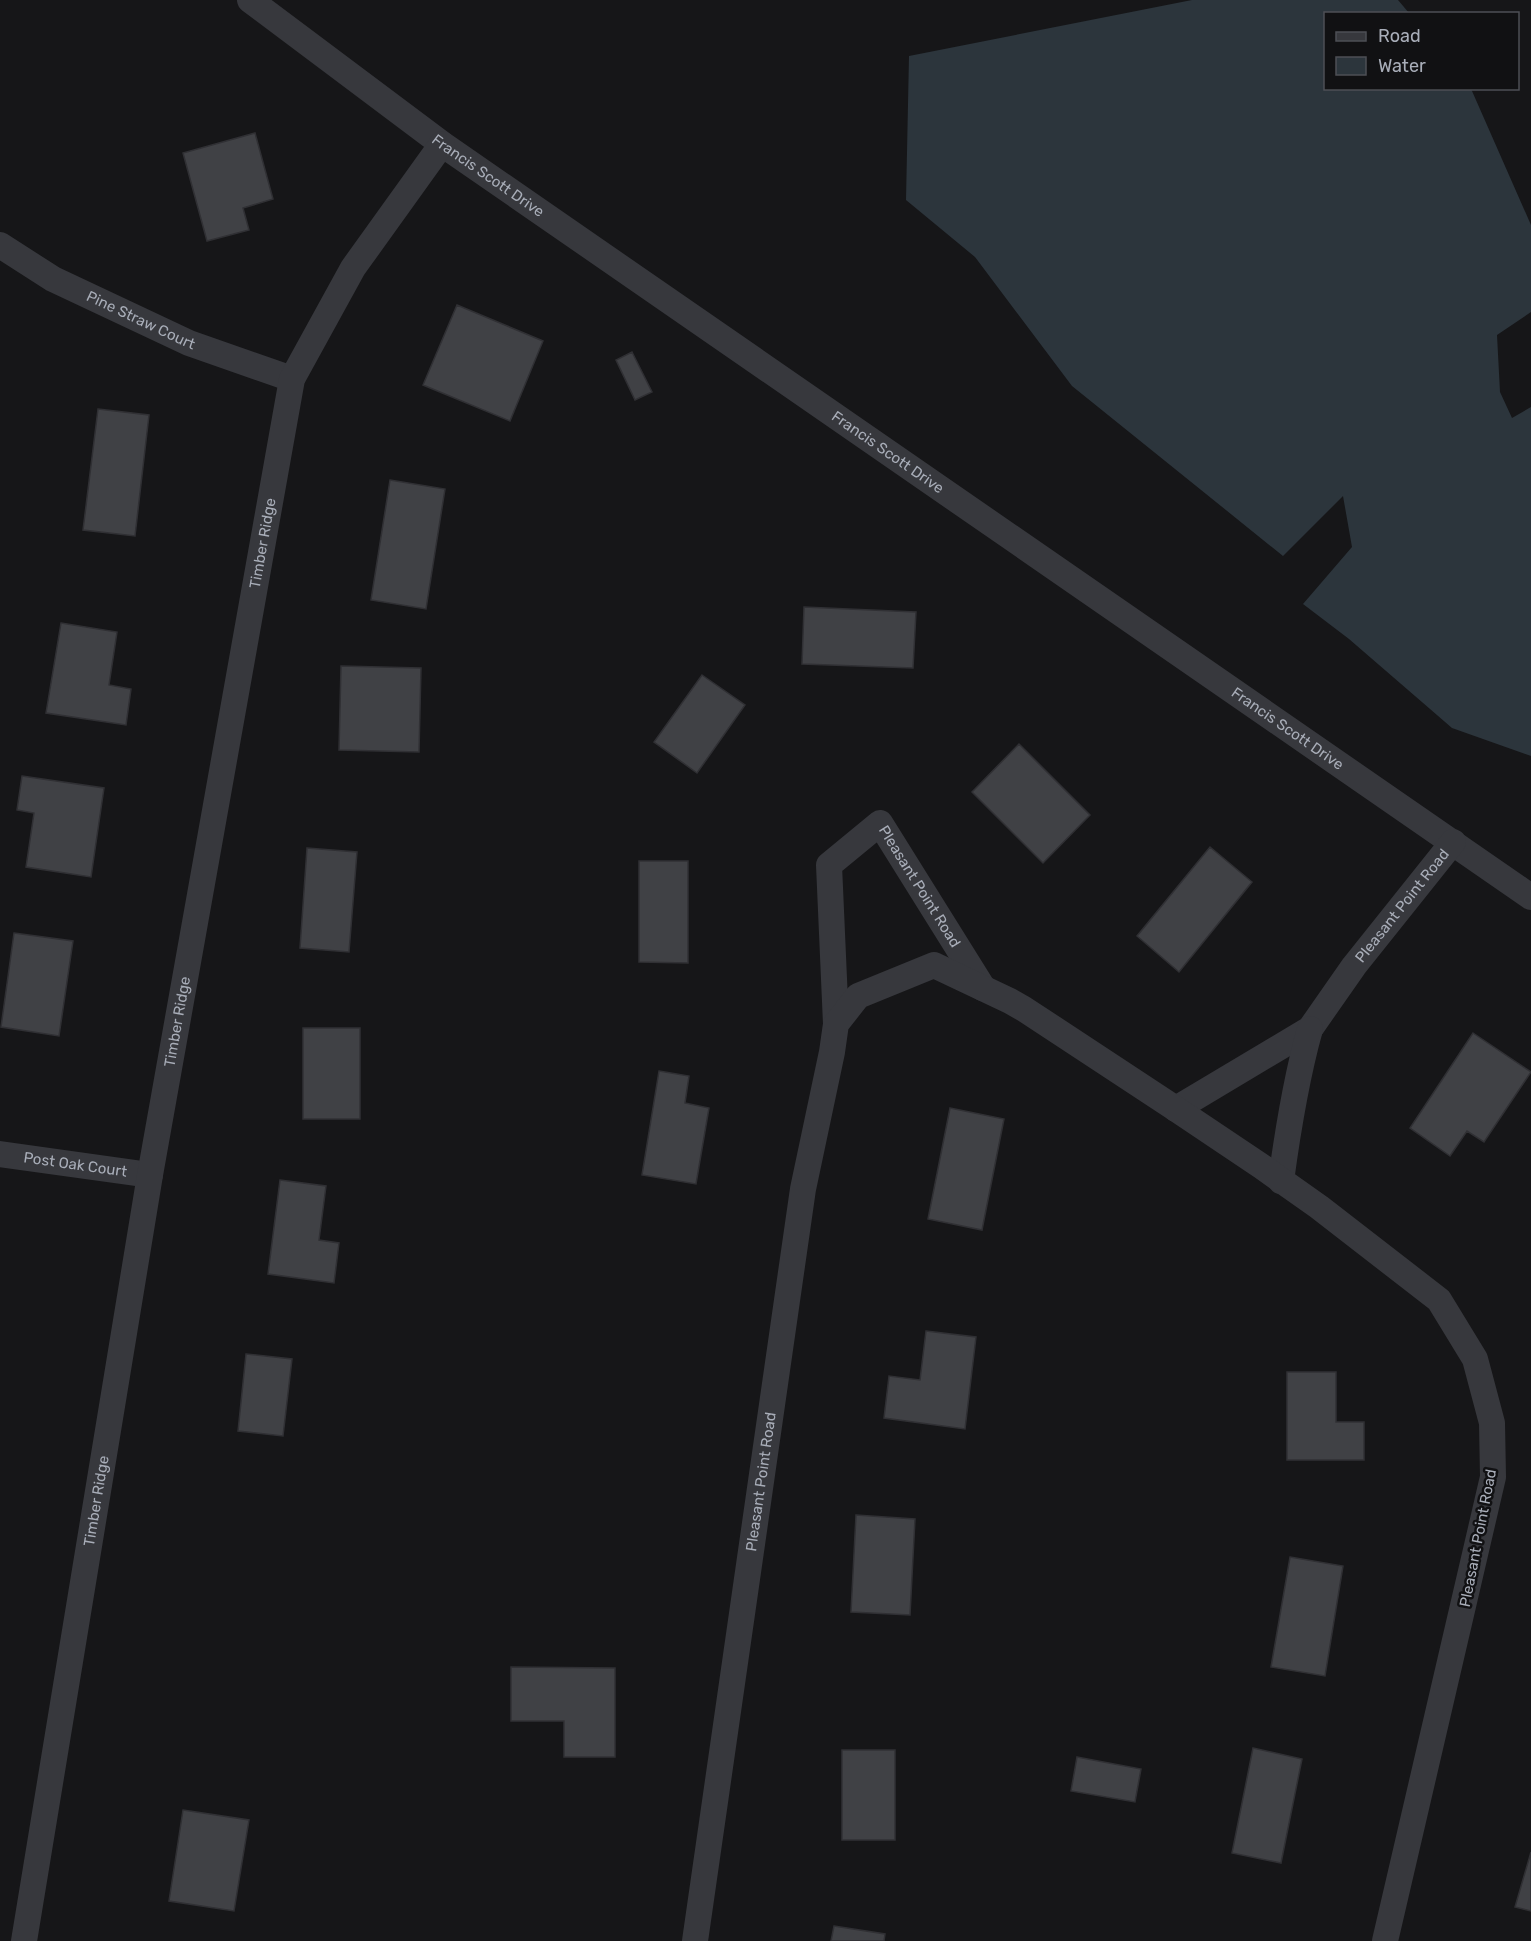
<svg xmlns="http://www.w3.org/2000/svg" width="1531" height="1941" viewBox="0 0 1531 1941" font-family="Rubik,sans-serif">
<rect width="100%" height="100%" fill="#161618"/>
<path fill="#2c353c" d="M1192,0H1398L1409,13L1326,14V88H1470L1472,91L1531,225V312L1497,335L1500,392L1512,418L1531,407V756L1452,728L1349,639L1303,604L1352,547L1343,496L1283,556L1072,386L975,257L906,200L909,56Z"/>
<path fill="#404145" stroke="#303034" stroke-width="1.5" d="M255,133L273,199L243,208L249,230L207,241L183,153Z
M457,305L543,341L510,421L423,385Z
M632,352L652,392L635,400L616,360Z
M98,409L149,415L135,536L83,530Z
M390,480L445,489L426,609L371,600Z
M804,607L916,612L913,668L802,664Z
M61,623L117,632L109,685L131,689L126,725L46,713Z
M341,666L421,668L419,752L339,750Z
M702,675L745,705L697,773L654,742Z
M1019,744L1090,815L1043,863L972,792Z
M22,776L104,788L91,877L26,867L34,813L17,810Z
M1210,847L1252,882L1179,972L1137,936Z
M307,848L357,852L349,952L300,948Z
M639,861H688V963L639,962Z
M14,933L73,941L59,1036L1,1027Z
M303,1028H360V1119H303Z
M1473,1033L1531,1072L1484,1142L1467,1131L1450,1156L1410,1128Z
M659,1071L689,1076L685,1103L709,1108L696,1184L642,1175Z
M950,1108L1004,1119L982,1230L928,1219Z
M280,1180L326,1186L319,1240L339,1243L334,1283L268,1274Z
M926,1331L976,1337L965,1429L884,1418L889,1376L920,1380Z
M246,1354L292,1359L283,1436L238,1431Z
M1287,1372H1336V1422H1364V1460H1287Z
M856,1515L915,1519L910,1615L851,1612Z
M1290,1557L1343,1566L1325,1676L1271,1667Z
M511,1667L615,1668V1757H564V1721H511Z
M1253,1748L1302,1759L1281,1863L1232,1853Z
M842,1750H895V1840H842Z
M1077,1757L1141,1769L1135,1802L1071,1791Z
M183,1810L249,1820L234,1911L169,1901Z
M1531,1852V1911L1515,1907Z
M834,1926L885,1934L884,1941H831Z"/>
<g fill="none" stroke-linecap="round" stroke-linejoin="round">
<g stroke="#37383d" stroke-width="26">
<path id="s1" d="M250,0L442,144L1531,897"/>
<path id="s2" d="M0,245L53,279L189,343L292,379"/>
<path id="s3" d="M836,1024L829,865L880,823L983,988"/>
<path id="s4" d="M1176,1109L1310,1029L1354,966L1453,842"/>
<path id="s5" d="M0,1154L150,1175"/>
<path d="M1281,1181C1288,1129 1296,1079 1310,1029"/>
<path id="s6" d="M24,1941L150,1175L292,379L353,268L442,144"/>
<path id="s7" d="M695,1941L803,1189L832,1052L836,1024L858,996L934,965L1010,1001L1024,1009L1176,1109L1261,1166L1319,1207L1439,1300L1475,1359L1492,1423L1493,1477L1385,1941"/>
</g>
</g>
<g text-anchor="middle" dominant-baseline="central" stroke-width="5" stroke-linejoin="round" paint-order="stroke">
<g font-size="15" fill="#a8adb8" stroke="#111113">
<text stroke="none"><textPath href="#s1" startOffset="296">Francis Scott Drive</textPath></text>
<text stroke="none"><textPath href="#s2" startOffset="160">Pine Straw Court</textPath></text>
<text stroke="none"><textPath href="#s1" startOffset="782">Francis Scott Drive</textPath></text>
<text stroke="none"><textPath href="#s6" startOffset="1418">Timber Ridge</textPath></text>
<text stroke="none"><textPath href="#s1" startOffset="1268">Francis Scott Drive</textPath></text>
<text stroke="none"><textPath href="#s3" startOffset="300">Pleasant Point Road</textPath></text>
<text stroke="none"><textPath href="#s4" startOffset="310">Pleasant Point Road</textPath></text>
<text stroke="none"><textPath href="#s6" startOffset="932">Timber Ridge</textPath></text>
<text stroke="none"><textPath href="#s5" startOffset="76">Post Oak Court</textPath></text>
<text stroke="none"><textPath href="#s7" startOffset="464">Pleasant Point Road</textPath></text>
<text stroke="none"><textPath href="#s6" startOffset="446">Timber Ridge</textPath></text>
<text transform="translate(1478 1538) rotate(-79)">Pleasant Point Road</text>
</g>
</g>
<rect x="1324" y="12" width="195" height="78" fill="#111113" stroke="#4d4f55" stroke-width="1.5"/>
<rect x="1336" y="32" width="30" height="9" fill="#37383d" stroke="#4d4f55" stroke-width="1.5"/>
<text x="1378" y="42" font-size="18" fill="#a8adb8">Road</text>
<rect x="1336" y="57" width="30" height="18" fill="#2c353c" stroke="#4d4f55" stroke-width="1.5"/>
<text x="1378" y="72" font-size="18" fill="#a8adb8">Water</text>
</svg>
